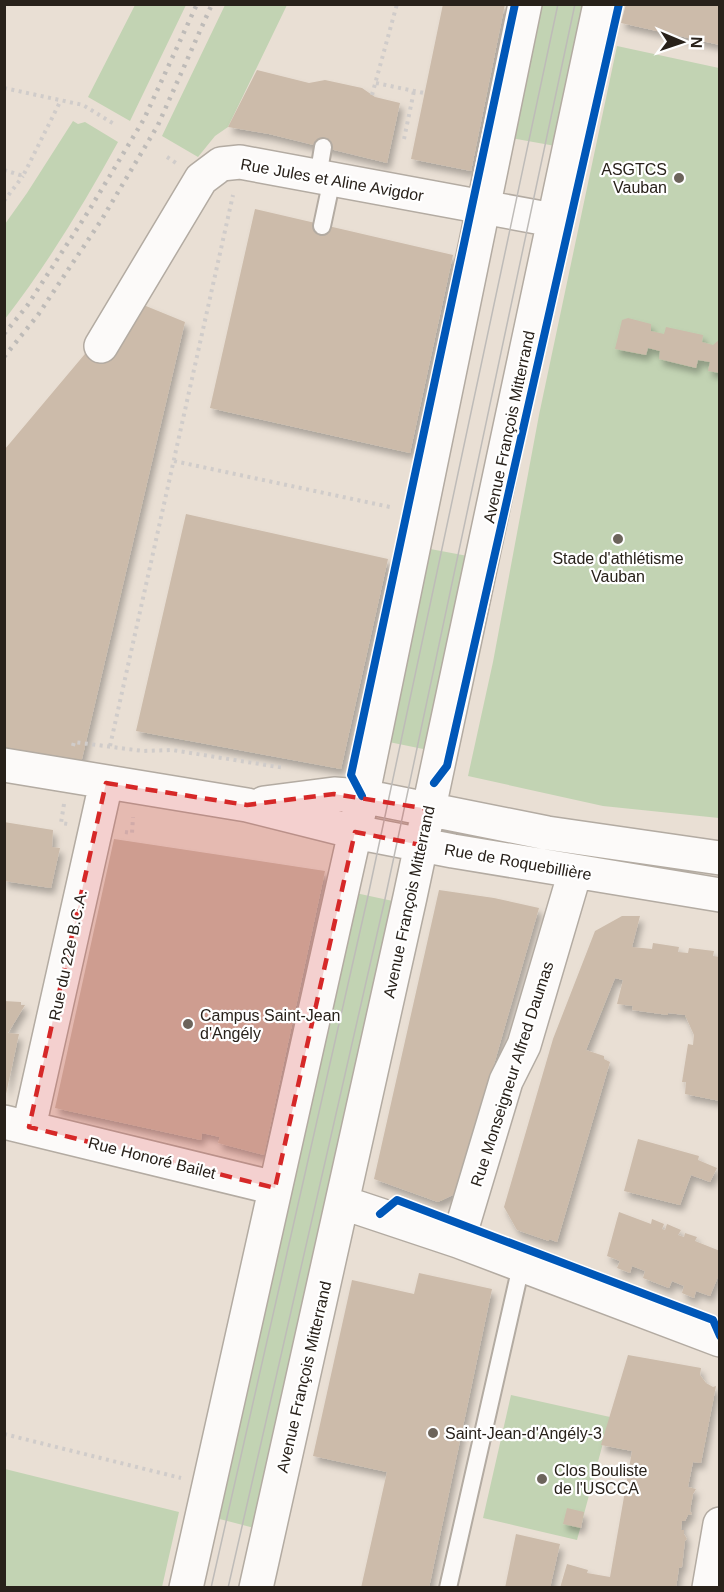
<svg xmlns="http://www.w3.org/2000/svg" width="724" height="1592" viewBox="0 0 724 1592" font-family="Helvetica,sans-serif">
<defs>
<filter id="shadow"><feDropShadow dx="3.5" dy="6" stdDeviation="3" flood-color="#0004"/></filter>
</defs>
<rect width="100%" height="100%" fill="#e9dfd4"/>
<path fill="#c2d3b3" d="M135,5H186L130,121L88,97Z
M225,5H287L228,127L215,136L198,157L162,136Z
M539,5H591L561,147L511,138Z
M617,46L719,68V818L603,806L468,776L493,662L539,415Z
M73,121L78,124L85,122L118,142C85,202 47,265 5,319V224L27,193Z
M425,548L473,557L433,751L384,741Z
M351,892L402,903L262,1530L212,1517Z
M511,1395L610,1417L577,1540L483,1518Z
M5,1469L179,1512L162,1587H5Z"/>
<path fill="#cba" filter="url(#shadow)" d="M443,4H505L471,171L411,159Z
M626,4H720V45L621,23Z
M257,70L309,83L325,80L362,88L375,97L400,103L387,163L269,134L228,127Z
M255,209L453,255L410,453L210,408Z
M141,304L185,322L81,763L5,748V449L95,342Z
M628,318L651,324V331L664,334L666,327L703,335L702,342L713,345L720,339V373L708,371L710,362L698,360L696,368L659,359L660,351L648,348L646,355L615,349L622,320Z
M186,514L388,559L341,769L136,731Z
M4,822L53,830L52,847L60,848L51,888L4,881Z
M114,839L325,871L264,1155L218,1143L220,1137L202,1133L201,1140L55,1108Z
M439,890L494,898L539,908L457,1193L438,1202L374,1179Z
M622,916H640L632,947L652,949L653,943L679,947L678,952L688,953L689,948L714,951L713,956L720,957V1101L685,1094L686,1082H682L688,1044L693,1045L694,1035L685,1015L668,1013V1015L632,1010L633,1006L617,1004L623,980L615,978L586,1050L604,1056V1059L610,1062L557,1242L549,1239V1241L517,1230L504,1207L553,1039L595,931Z
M4,1001L21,1002V1005H25L8,1033L19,1034L6,1094Z
M638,1139L699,1156L698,1160L717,1168L710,1182L691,1175L680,1205L624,1191Z
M619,1212L651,1224L652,1219L664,1224L662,1229L665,1230L667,1224L681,1230L678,1235L684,1237L685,1233L697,1237L695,1241L720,1251V1272L710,1296L696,1291L694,1298L682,1293L684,1286L672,1281L669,1288L643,1278L645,1271L632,1266L630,1273L617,1268L620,1261L607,1256Z
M419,1273L492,1289L429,1588H361L387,1472L313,1456L352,1280L414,1294Z
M628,1355L701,1368L700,1375L706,1383L713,1387L716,1386L701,1463L693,1462L688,1487L696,1489L693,1494L690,1511L692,1514L688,1515L685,1521H682L681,1530H684V1534L687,1539L685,1541L682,1567L679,1568L676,1588H560L567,1564L588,1570L587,1573L610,1577L632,1451L601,1445Z
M567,1508L584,1512L581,1528L563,1524Z
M516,1534L560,1544L550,1588H505Z"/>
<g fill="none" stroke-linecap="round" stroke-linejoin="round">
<g stroke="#b3aba2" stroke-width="20">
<path id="lane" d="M318,177L323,147
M322,226L332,179
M448,1588L521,1266"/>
</g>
<g stroke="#b3aba2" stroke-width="36">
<path id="street" d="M101,346L201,179L221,164L240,162L553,220
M4,765L247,805L355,832L453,851L720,895
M264,803L334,794L362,796L547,833L720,858
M4,1122L275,1188
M29,1127L106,783
M344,1203L458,1241L720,1340
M458,1241L506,1081L524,1045L575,872
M186,1588L355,832L525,4
M256,1588L410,897L600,4
M709,1588L720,1524"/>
</g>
<path stroke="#d0ccca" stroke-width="4" stroke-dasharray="3 4.5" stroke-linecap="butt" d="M376,83L424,93
M4,88L83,105L114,124
M372,95L397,4
M404,139L414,91
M167,157L176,163
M4,170L23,176L61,100
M4,201L23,176
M174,461L390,507
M73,746L74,742L143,751L172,750L285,768
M110,746L233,195
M64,804L61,823L68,824
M125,832L132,833L133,817
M4,1434L181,1478"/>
<use href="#lane" stroke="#fcfaf9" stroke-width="16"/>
<use href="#street" stroke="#fcfaf9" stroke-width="33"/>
<path stroke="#bebbb8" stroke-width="1.5" d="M211,1588L368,896L558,4
M228,1588L385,899L575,4"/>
<path stroke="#bebbb8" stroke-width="4.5" stroke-dasharray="3 6" stroke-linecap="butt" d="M4,334L27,306L88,212L144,119L197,4
M4,357L38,315L102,219L158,125L212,4"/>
<g stroke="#fff" stroke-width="11">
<path id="cycleway" d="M434,783L447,766L619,4
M362,796L351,775L515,4
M380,1214L397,1200L713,1320L720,1336"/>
</g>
<use href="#cycleway" stroke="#0057b8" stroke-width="8"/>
</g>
<path fill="#d62828" fill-opacity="0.2" stroke="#d62828" stroke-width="4.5" stroke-dasharray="12 8" stroke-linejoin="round" d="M106,783L247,805L334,794L429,809L421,845L355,832L275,1188L29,1127Z"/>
<g fill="#6c645b" stroke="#fff" stroke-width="2">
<circle cx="679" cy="178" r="6"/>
<circle cx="618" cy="539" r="6"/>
<circle cx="188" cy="1024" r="6"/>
<circle cx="433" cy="1433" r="6"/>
<circle cx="542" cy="1479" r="6"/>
</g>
<g text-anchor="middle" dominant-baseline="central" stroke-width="4.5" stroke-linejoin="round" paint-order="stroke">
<g font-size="16" fill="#28211a" stroke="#fff" text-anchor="start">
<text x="667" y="169" text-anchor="end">ASGTCS<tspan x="667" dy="18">Vauban</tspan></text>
<text x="618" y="558" text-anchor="middle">Stade d'athlétisme<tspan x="618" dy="18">Vauban</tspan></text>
<text x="200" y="1015">Campus Saint-Jean<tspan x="200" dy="18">d'Angély</tspan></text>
<text x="445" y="1433">Saint-Jean-d'Angély-3</text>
<text x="554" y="1470">Clos Bouliste<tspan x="554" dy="18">de l'USCCA</tspan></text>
</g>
<g font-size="16" fill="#28211a" stroke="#fff">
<text transform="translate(332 180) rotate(10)">Rue Jules et Aline Avigdor</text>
<text transform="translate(509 427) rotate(-78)">Avenue François Mitterrand</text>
<text transform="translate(518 862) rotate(10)">Rue de Roquebillière</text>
<text transform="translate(409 902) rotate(-78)">Avenue François Mitterrand</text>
<text transform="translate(68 955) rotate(-78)">Rue du 22e B.C.A.</text>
<text transform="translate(512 1074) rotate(-72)">Rue Monseigneur Alfred Daumas</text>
<text transform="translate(152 1158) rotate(14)">Rue Honoré Bailet</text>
<text transform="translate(304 1377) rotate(-77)">Avenue François Mitterrand</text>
</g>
</g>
<rect width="724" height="1592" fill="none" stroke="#28211a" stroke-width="12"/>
<g transform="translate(682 42) rotate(92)" stroke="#ffffff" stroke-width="4.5" paint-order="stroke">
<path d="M0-4.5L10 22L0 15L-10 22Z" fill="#28211a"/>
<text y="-9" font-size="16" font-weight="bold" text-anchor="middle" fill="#28211a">N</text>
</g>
</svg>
